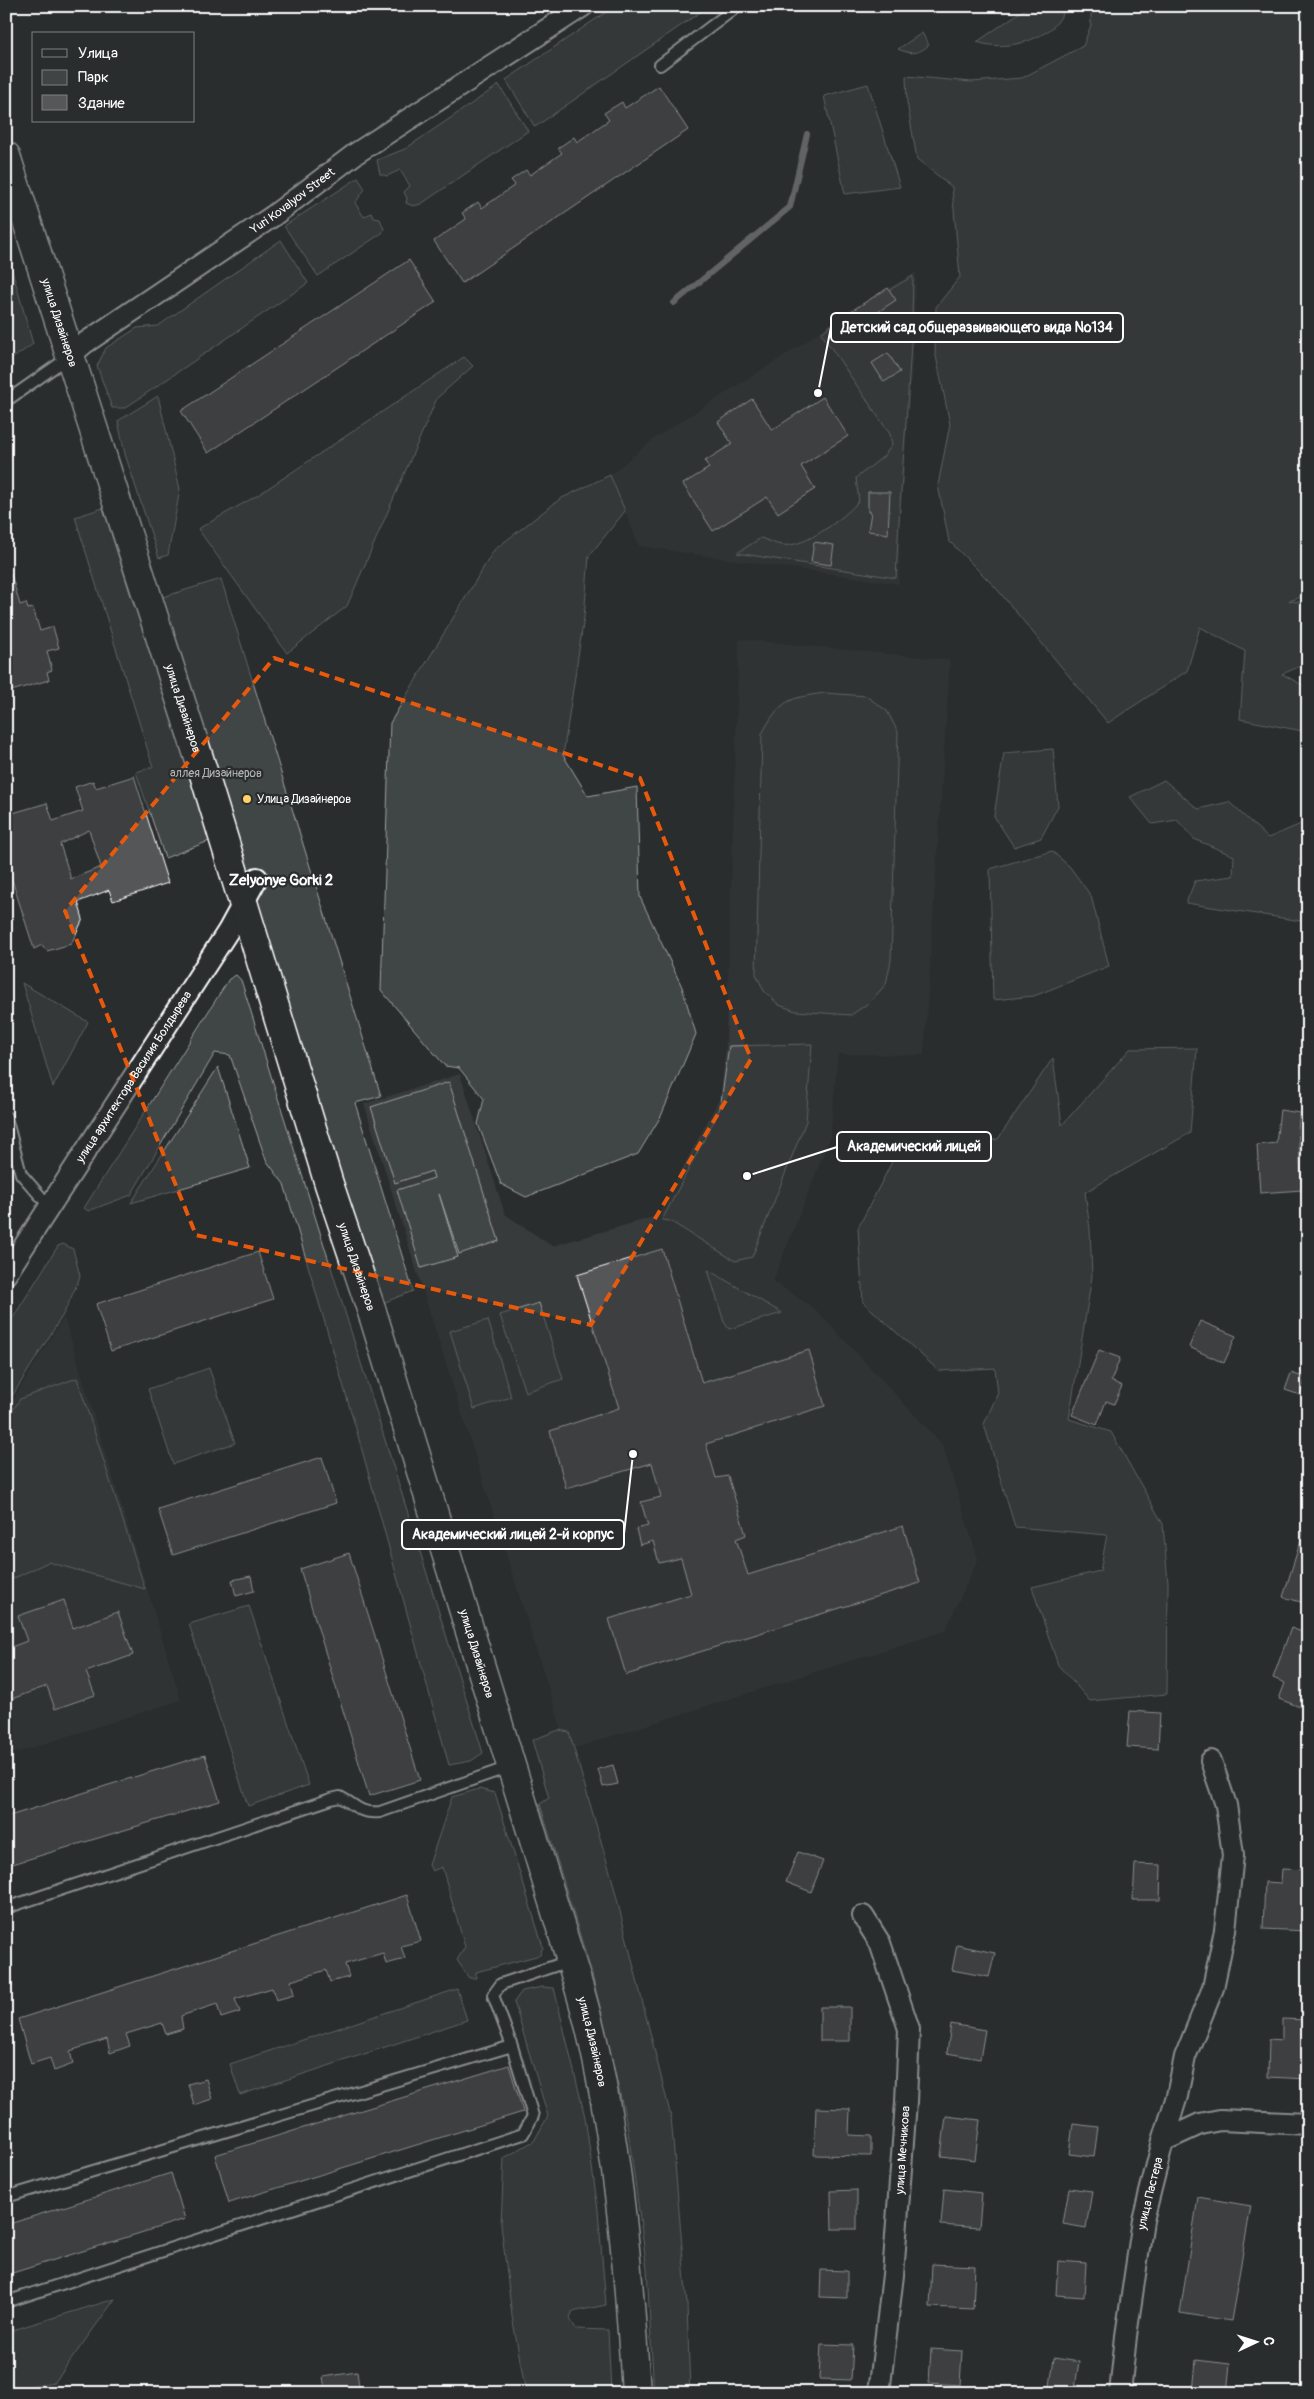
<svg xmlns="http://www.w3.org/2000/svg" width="1314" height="2399" viewBox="0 0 1314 2399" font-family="Pangolin,sans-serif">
<rect width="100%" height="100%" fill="#2a2d2e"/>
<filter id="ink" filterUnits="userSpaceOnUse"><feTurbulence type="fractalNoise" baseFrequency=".02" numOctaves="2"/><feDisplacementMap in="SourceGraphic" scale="10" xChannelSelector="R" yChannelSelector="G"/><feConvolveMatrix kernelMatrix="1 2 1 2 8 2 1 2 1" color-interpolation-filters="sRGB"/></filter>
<g filter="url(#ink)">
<path fill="#373a3b" d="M916,272L914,340L900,522L899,584L639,546L610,475L655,438L807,341L842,314Z
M739,639L950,660L924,1055L838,1054L830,1138L773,1281L815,1309L942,1444L978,1559L945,1631L568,1750L364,1104L460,1074L505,1214L552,1246L657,1216L721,1096L726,1045Z
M64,1317L181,1700L6,1756V1411Z"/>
<path fill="#414445" stroke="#a0a2a2" d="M615,6H709L535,127L506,80Z
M1029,6H1067C1063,14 1056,26 1048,31C1028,44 1000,50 977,42Z
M1091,6L1308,7V595L1289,601L1308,603V663L1282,674L1308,688V732L1240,719L1245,651L1200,627L1187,671L1108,723L996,588L949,541L938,485L950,424L935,351L936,307L960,277L952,187L917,159L907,102L906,76L971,82L1022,78L1083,46L1091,25Z
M922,33L929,45C918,54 912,55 898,49Z
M868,84L900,187L845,194L824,96Z
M499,85L528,131L421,204L413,206L406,203L407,198L404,192L410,186L400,170L387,176L380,174L377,160L405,149Z
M358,178L365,189L355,203L364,217L371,213L374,218L380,219L384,229L382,233L318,276L284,226Z
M281,240L308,283L125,408H112L97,366L106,348L137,328L158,326Z
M6,249L33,344L6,363Z
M913,276C912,377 900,477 896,578L737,553L761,538C771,542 783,548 795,544C815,539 845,517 859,501L856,478L884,456L892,445L890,434L821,333L835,322Z
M464,357L473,366L437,398L347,606L287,653L198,529L258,495Z
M158,396L180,489L168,555L159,558L125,454L118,421Z
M610,475L625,511L589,556L584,617L563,755L588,796L637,787L640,897L682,987L696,1034L661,1116L638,1154L526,1197L501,1184L478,1124L484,1099L459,1068L445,1066L381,990L390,723L494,550L560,499Z
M103,508L134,606L221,579L381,1096L355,1103L413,1291L380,1304L230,833L165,858L136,772L153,767L75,517Z
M825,693L866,696L887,711L898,732L891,960L886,984L870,1002L851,1015L796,1011L779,1005L764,991L756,974L762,734C780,700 788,698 825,693Z
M1053,749L1058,806L1041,838L1014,847L994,816L1004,753Z
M1164,780L1198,809L1229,802L1268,838L1308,821V850L1299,860L1308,866V922L1186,903L1195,881L1233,876L1234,856L1194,839L1177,820L1152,824L1130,797Z
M1052,851L1070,867L1091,896L1109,966L1034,996L993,1000L990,869Z
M236,975L241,980L483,1753L471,1761L449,1765L357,1432L284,1184L266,1160L230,1055L215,1053L131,1195L88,1211L84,1208L229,979Z
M22,983L88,1022L53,1087Z
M812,1044L806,1121L752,1257L735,1261L670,1221L662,1220L720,1109L729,1046Z
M1197,1048L1190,1133L1085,1192L1090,1229L1092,1276L1069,1419L1111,1432L1163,1524L1168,1583L1167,1694L1090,1701L1058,1665L1032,1587L1100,1571L1107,1535L1015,1527L984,1424L998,1393L995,1368L939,1371L863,1302L858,1228L894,1158L998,1139L1053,1058L1062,1125L1130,1049Z
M218,1067L250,1168L131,1203Z
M449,1082L499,1241L459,1254L439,1194L458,1257L421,1268L397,1190L434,1178L432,1171L395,1183L371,1107Z
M63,1244L73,1249L80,1276L78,1282L64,1313L6,1406V1329L58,1246Z
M708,1270L782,1313L729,1329L724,1322Z
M539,1303L563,1379L525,1392L500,1315Z
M488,1320L511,1397L474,1409L450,1331Z
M209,1368L235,1443L173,1464L148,1389Z
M77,1378L145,1589L48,1562L6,1582V1421L20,1399Z
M249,1606L309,1785L248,1806L189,1624Z
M559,1730L569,1732L612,1879L671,2117L687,2305L690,2393H654L647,2269L627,2124L592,1974L540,1804L549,1798L532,1740Z
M479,1789L495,1793L543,1947L540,1955L476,1972V1978H469L457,1960L465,1947L442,1867L432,1871L429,1865L452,1797Z
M542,1987L554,1988L585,2117L598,2210L606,2305L572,2312L570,2319L576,2329L608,2330L611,2393H526L512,2316L501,2224L504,2158L534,2141L548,2116L514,2002L522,1991Z
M457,1989L467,2020L240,2095L230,2064Z
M115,2299L55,2382L6,2389V2332Z"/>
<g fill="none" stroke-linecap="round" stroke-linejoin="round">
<path stroke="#a6a7a7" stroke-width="6" d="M674,303L790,207L807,134"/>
</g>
<path fill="#555758" stroke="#fff" fill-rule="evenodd" d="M659,86L688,130L462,283L434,241L466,219L462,213L478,202L482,208L515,185L511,180L526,170L530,175L562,153L558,148L574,137L577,142L609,120L604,113L622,102L625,108Z
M409,260L436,302L208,453L181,411Z
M888,288L896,300L846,333L837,320Z
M888,353L900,372L884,382L872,363Z
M823,397L848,436L801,466L815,489L778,513L767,497L713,531L683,484L709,468L705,461L732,444L718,422L752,399L772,430Z
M868,492H890L888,534L868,531L871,512H868Z
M814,542L834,545L831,565L811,562Z
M11,574L20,605L26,603L28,609L33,608L40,631L53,627L59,648L47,651L52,670L47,672L49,680L11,691L6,674V575Z
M134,776L168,883L113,901L109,890L78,902L83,919L71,944L47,951L42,945L34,949L6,861V815L47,803L53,821L83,811L75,787L93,781L96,788ZM89,830L101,867L71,879L60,844Z
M1280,1110L1300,1113L1298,1129L1302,1190L1260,1193L1257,1145L1276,1143Z
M662,1249L702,1383L809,1350L825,1406L706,1444L716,1478L728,1476L746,1535L736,1539L748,1575L903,1526L920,1583L626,1675L609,1619L691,1594L681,1558L659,1563L653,1541L640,1545L636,1529L648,1526L641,1502L661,1497L652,1463L566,1488L550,1431L619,1408L577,1275Z
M258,1252L273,1299L111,1351L96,1304Z
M1200,1321L1236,1336L1224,1363L1189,1347Z
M1099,1350L1120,1358L1111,1381L1122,1386L1114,1404L1106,1401L1097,1425L1072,1415Z
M1291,1373L1306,1378L1300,1395L1285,1390Z
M322,1457L336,1503L173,1555L158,1509Z
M1304,1530H1308V1604L1283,1597Z
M349,1553L420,1780L369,1796L300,1569Z
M251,1576L254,1591L236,1596L232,1580Z
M64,1600L73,1628L118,1612L133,1655L86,1672L95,1695L55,1709L47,1686L6,1701V1649L27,1641L18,1616Z
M1291,1628L1308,1634V1710L1279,1699L1285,1683L1273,1678Z
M1130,1711L1160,1713L1158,1749L1127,1747Z
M205,1755L220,1801L6,1866V1817Z
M613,1765L618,1784L603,1787L598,1769Z
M798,1852L823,1861L811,1892L786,1882Z
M1135,1864L1161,1865L1160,1900H1133Z
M1282,1869L1308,1870V1931L1263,1929L1265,1882L1281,1883Z
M407,1895L421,1941L401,1946L405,1959L386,1964L383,1953L345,1964L349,1977L330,1982L326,1970L291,1981L294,1995L276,2000L272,1988L235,1999L240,2012L221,2018L217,2004L181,2016L183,2029L166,2034L162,2023L126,2034L130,2046L110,2053L107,2039L70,2051L73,2064L54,2071L50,2058L31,2064L18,2019Z
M957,1945L995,1953L989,1977L952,1970Z
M820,2007H850V2041H820Z
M1282,2019L1308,2020V2079L1268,2077L1269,2039L1282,2040Z
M951,2024L985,2030L980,2059L947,2053Z
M509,2065L523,2112L229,2203L215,2155Z
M206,2079L212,2099L194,2105L188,2084Z
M816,2108L850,2109L849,2135L871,2136V2156L814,2155Z
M946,2116L980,2120L975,2160L941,2156Z
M1073,2124L1098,2127L1094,2157L1069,2154Z
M171,2173L185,2219L6,2275V2225Z
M1069,2188L1092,2191L1086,2228L1063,2224Z
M944,2189L982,2193L979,2228L941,2225Z
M857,2190V2229H832L831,2191Z
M1198,2197L1251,2206L1231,2321L1180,2313Z
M1058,2261L1086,2263L1084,2297L1056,2295Z
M932,2264L975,2266L973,2309L930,2307Z
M821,2270L847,2271V2298L820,2297Z
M821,2344L853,2345L851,2380L819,2379Z
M931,2349L962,2351L960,2385L929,2383Z
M1054,2358L1079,2362L1074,2393H1049Z
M1196,2360L1230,2364L1227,2393H1193Z
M357,2372L360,2393H326L323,2377Z"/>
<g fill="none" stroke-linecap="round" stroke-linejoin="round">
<g stroke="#fff" stroke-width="14">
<path id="lane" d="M660,65L738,6
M6,401L69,357
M6,1117L21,1174L49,1206
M6,1908L331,1799L340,1797C358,1806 359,1814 380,1812L509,1767
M6,2197L512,2046
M6,2302L523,2134L533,2116L512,2046L493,1995L501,1984L569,1961"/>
</g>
<g stroke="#fff" stroke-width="24">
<g id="street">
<path id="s1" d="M71,355L85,343L273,216L355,154L583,6"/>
<path id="s2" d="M6,1274L228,931L257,878"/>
<path d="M863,1916L880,1943L909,2029L906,2102L893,2275L879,2393"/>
<path d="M1163,2141L1177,2096L1185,2057L1213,1988L1225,1930L1233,1855L1226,1805L1211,1761"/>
<path id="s3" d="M1120,2393L1126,2336L1143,2220L1163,2141L1200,2124L1220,2120L1308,2124"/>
</g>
</g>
<g stroke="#fff" stroke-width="31">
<g id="secondary">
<path id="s4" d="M6,156L199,758L329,1184L374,1318L571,1961C579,1987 587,2014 593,2041C619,2157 629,2275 636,2393"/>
</g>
</g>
<use href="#lane" stroke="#2a2d2e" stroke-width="10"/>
<use href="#street" stroke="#2a2d2e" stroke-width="20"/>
<use href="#secondary" stroke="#2a2d2e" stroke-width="28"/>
</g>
</g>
<path d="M0 0H1314V2399H0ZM274,658L640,778L751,1059L591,1325L196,1235L65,911Z" fill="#2a2d2e" fill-opacity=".55" fill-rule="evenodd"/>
<path fill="none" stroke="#e8590c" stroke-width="4" stroke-dasharray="10 6" stroke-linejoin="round" d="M274,658L640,778L751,1059L591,1325L196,1235L65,911Z"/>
<circle fill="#ffd166" stroke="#2a2d2e" stroke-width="2" cx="247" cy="799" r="5"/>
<g text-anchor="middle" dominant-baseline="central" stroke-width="4.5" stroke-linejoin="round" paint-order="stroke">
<g font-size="12" fill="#fff" stroke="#2a2d2e">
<text stroke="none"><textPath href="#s1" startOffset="270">Yuri Kovalyov Street</textPath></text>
<text stroke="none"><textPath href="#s4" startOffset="175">улица Дизайнеров</textPath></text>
<text stroke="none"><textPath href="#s4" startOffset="580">улица Дизайнеров</textPath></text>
<text stroke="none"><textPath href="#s2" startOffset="235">улица архитектора Василия Болдырева</textPath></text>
<text stroke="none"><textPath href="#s4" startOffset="1165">улица Дизайнеров</textPath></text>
<text stroke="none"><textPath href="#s4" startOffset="1570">улица Дизайнеров</textPath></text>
<text stroke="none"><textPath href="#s4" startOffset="1975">улица Дизайнеров</textPath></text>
<text transform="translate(903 2150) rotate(-86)">улица Мечникова</text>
<text stroke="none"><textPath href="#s3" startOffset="202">улица Пастера</textPath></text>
</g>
<g font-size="12" fill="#b3b4b5" stroke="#2a2d2e">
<text x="216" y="773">аллея Дизайнеров</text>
</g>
<g font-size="12" fill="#fff" stroke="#2a2d2e" text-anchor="start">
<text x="257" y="799">Улица Дизайнеров</text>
</g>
<g font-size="15" font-weight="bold" fill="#fff" stroke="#2a2d2e">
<text x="281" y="880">Zelyonye Gorki 2</text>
</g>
</g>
<path fill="none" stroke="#fff" stroke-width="2" d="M818 393L831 327M747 1176L837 1147M633 1454L624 1534"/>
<g fill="#fff" stroke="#2a2d2e" stroke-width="2">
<circle cx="818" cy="393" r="5"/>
<circle cx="747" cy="1176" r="5"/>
<circle cx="633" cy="1454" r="5"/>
</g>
<g fill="#2a2d2e" stroke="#fff" stroke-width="2">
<rect x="831" y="313" width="292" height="29" rx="5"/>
<rect x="837" y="1132" width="154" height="29" rx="5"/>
<rect x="402" y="1520" width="222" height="29" rx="5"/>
</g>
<g font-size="14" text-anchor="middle" font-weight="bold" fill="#fff">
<text x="977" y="332">Детский сад общеразвивающего вида №134</text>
<text x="914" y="1151">Академический лицей</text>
<text x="513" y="1539">Академический лицей 2-й корпус</text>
</g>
<rect width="1314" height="2399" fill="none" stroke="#2a2d2e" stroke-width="25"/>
<rect x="12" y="12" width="1289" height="2374" fill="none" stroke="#fff" stroke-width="2" filter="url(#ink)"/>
<rect x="32" y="32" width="162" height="90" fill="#2a2d2e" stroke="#7f8182"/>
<rect x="42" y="49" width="25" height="8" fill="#2a2d2e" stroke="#7f8182"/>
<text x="78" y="58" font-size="15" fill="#ffffff">Улица</text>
<rect x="42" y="70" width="25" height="15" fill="#414445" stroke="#7f8182"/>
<text x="78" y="82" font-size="15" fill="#ffffff">Парк</text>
<rect x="42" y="95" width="25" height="15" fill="#555758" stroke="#7f8182"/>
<text x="78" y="108" font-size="15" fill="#ffffff">Здание</text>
<g transform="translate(1256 2342) rotate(86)" stroke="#2a2d2e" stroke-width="4" paint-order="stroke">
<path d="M0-4L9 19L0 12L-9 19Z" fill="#ffffff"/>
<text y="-8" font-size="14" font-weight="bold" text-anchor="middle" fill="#ffffff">С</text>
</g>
</svg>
